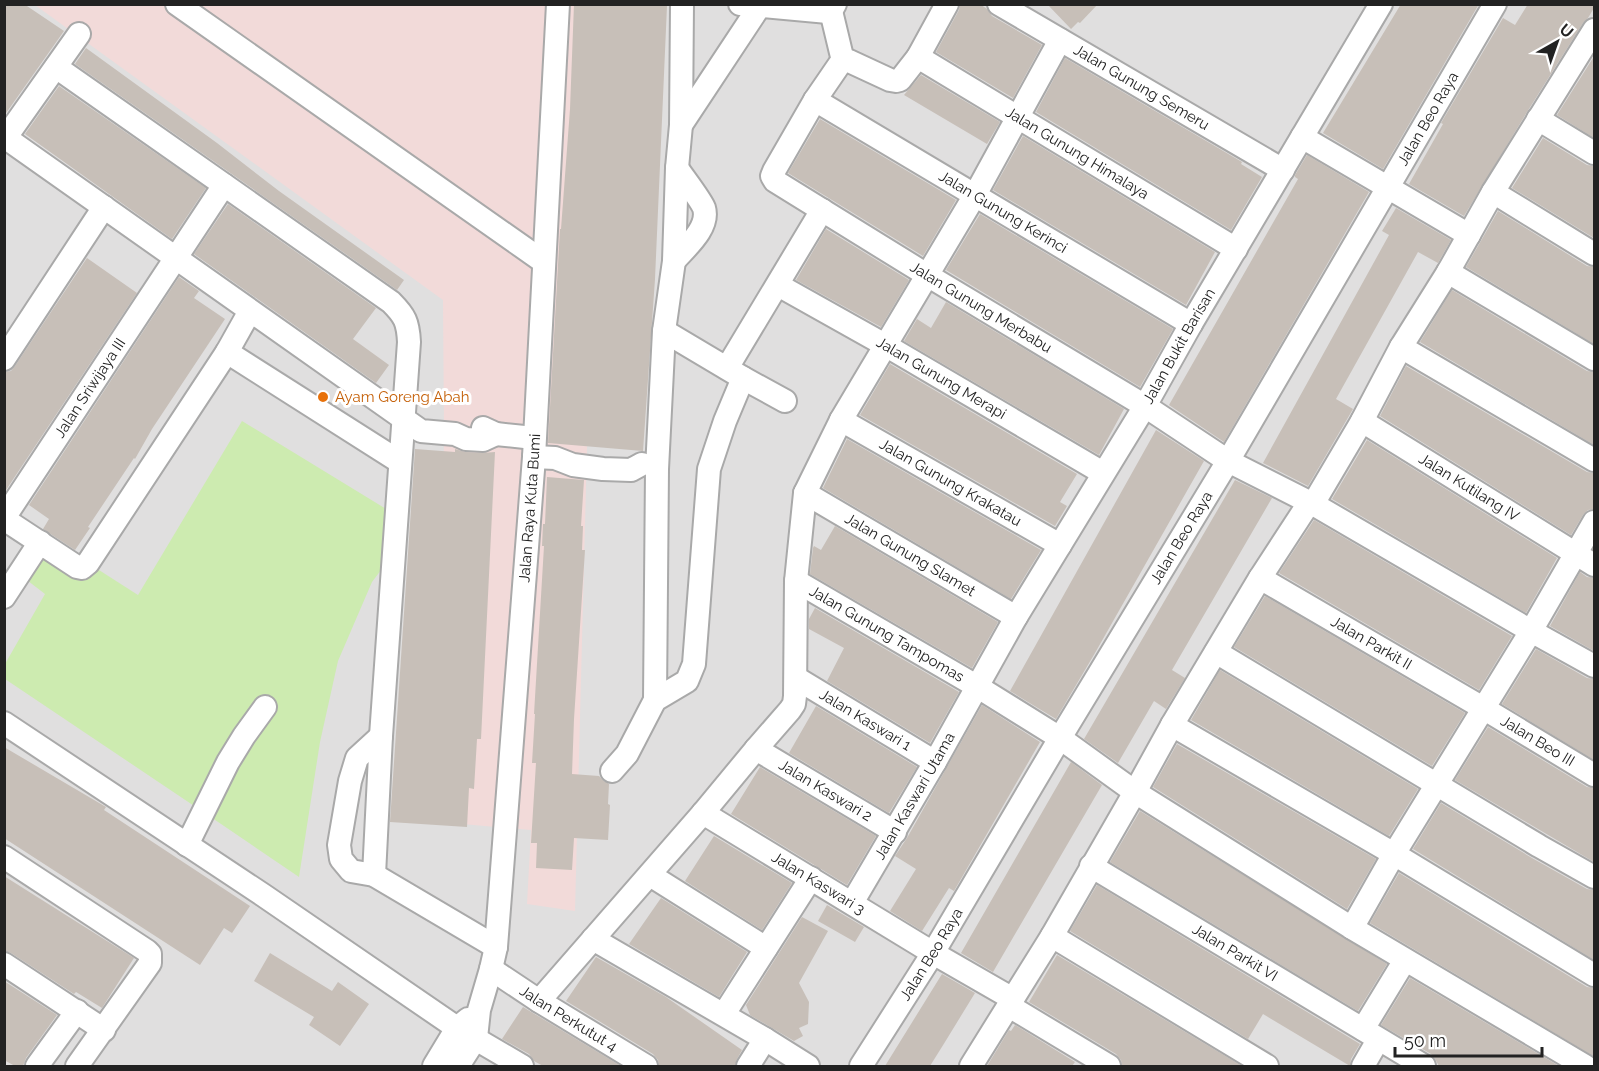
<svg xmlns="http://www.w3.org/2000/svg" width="1599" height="1071" viewBox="0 0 1599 1071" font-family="Raleway,sans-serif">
<rect width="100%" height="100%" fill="#f2efe9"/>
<path fill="#e0dfdf" d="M5,5H1594V1066H5Z"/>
<path fill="#f2dad9" d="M35,5H617L587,448L575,911L527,904L531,830L440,822L444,432L443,300Z"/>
<path fill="#cdebb0" d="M242,421L396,515L394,553L372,582L338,661L320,742L299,877L224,826L5,679V664L45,594L19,574L40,542L88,563L138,595Z"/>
<path fill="#c7bfb8" d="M4,4H24L64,31L4,116Z
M574,4L667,6L655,279L643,451L548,443L560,229H561L570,109Z
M960,4H980L987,9L992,16L1042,45L1013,98L936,52L959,10Z
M1047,4H1098L1080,23L1078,22L1071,29Z
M1401,4H1479L1383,169L1323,133Z
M1528,4H1594V8L1588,18L1583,23L1527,112L1464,216L1409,184L1443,124L1441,123L1503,18L1515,25Z
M86,48L217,143L279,191L404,280L397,290L75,64Z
M1065,58L1242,162L1241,164L1262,177L1231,230L1036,112Z
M1593,58L1594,59V138L1557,115Z
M921,75L1000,122L987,144L904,95Z
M59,86L206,188L172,239L25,134Z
M820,119L956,200L923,256L788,173Z
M1023,136L1215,252L1186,305L993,190Z
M1543,138L1587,165L1594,166V238L1512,188Z
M1307,155L1369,192L1224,442L1169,405L1298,179L1295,177V175Z
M228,204L376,308L353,339L389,365L376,383L194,254Z
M1396,208L1451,240L1438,263L1418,252L1336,399L1353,409L1308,486L1263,463L1389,235L1382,231Z
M1498,211L1587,266L1594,267V344L1466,267Z
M980,214L1173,329L1140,387L946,270Z
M826,229L909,280L881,327L796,280Z
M87,258L137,293L6,490L4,489V372L11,371L15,366Z
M179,277L199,291L194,298L225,319L152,429L135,459L134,458L88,527L90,528L75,550L43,529L49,519L29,505Z
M1452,290L1587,371L1594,372V445L1420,342Z
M946,302L1124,409L1099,455L904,341L917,319L931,328Z
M890,364L1077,474L1060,502L1067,506L1055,526L860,415Z
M1406,366L1587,472L1594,473V509L1588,510L1583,515L1571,535L1380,416Z
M1156,430L1204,461L1095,653L1056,719L1010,691Z
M847,439L1041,550L1011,599L823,488Z
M1367,440L1557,558L1526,613L1332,499Z
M415,449L455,452V449L465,452L482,453L495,452L481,739H477L474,789L469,788L467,827L390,822Z
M547,477L584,480L581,526H583L582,550H585L574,719L572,774L599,776L604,781L609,784L608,804L610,805L608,840L574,838L572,870L536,868L537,843H531L536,763H532L535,714H534L544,546H542L543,524H545Z
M1235,480L1272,498L1172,670L1185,678L1166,709L1154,701L1118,763L1084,739Z
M1314,520L1512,636L1479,690L1279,573Z
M835,526L998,622L972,668L810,574L813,548L814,546L821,550Z
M1580,572L1587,577L1594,578V651L1550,626Z
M1265,596L1465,713L1432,766L1234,647Z
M815,608L959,692L930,743L827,681L844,648L809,629V619Z
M1536,649L1587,678L1594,679V760L1502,704Z
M1220,670L1418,789L1389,836L1191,720Z
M982,705L1040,742L954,891L949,888L922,931L890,911L916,869L895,856L907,838Z
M816,706L917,767L889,813L789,753Z
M1488,727L1587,787L1594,788V862L1455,780Z
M1177,744L1376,859L1347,909L1153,787Z
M4,747L106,807L104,810L250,906L232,933L224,928L200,965L4,838Z
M1071,762L1102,785L993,972L961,953Z
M760,767L876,836L847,885L731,814Z
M1441,803L1532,858L1587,889L1594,890V960L1413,849Z
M1140,811L1387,964L1358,1011L1110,862Z
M714,836L792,883L762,930L685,881Z
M1399,873L1587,987L1594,988L1593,1056L1370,923Z
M4,876L134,958L102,1008L76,992L74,994L11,953L4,951Z
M1097,885L1360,1044L1351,1059L1350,1066L1263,1014L1248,1039L1070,931Z
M661,898L747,952L719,997L629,944Z
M827,905L864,927L855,942L818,921Z
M802,917L828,931L799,983L809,1002L808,1024L799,1028L803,1036L794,1041L750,1015L746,1005Z
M270,953L332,991L338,982L369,1004L340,1046L309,1025L314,1017L254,981Z
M1057,955L1242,1066H1122L1121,1060L1116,1054L1029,1002Z
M596,957L666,997L742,1050L737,1059L735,1066H659L658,1060L653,1054L566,1001Z
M942,974L975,993L945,1042L930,1066H885Z
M1410,978L1559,1066H1439L1435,1059L1431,1054L1381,1025Z
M4,981L57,1015L26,1058L23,1066H15L4,1060Z
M523,1007L621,1066H543L534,1061L529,1054L502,1039Z
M1015,1025L1075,1062L1072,1066H987L1009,1030L1011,1031Z"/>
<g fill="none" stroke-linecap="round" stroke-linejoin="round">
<g stroke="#a9a9a9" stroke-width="26">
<g id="minor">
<path d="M177,4L544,262"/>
<path d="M740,4L828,12L831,11L835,4"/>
<path id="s1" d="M947,4L918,57L900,80L896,81L890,80L849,61H843L839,65L815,100L774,171L772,176L775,181L927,275L1145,406L1228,461L1313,504L1531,631L1594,666"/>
<path id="s2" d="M999,4L1283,170"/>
<path d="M831,11L843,61"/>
<path id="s3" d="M918,57L1236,249"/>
<path d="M56,67L391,302C405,316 408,322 409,342L381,736L374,875"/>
<path id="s4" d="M815,100L1191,324"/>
<path d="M1538,119L1594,153"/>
<path d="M681,125L759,7"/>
<path d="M1302,137L1469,235"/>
<path d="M6,138L421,431L455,434L466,439L483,440L496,434"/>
<path d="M4,140L79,34"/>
<path d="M1493,192L1594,254"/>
<path d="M674,261C685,248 710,228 704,208C701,200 683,177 677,168"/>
<path d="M1448,272L1594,359"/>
<path id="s5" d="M778,285L885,345L1103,473"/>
<path d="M664,331L743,378L785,401"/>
<path d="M1401,347L1594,460"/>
<path d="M227,352L400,462"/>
<path d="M4,359L104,207"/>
<path d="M727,368L822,210"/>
<path id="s6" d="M841,420L1060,545"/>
<path id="s7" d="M1362,421L1594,565"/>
<path d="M483,428L496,434L534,438"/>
<path d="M534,457L555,458L573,465L603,469L631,470L642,464"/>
<path id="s8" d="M805,493L1016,617"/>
<path id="s9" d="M4,518L224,185"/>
<path d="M4,519L77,567L82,568L88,563L227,352L250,311"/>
<path id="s10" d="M1260,578L1483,708L1594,775"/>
<path id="s11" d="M796,581L978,687L1060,738L1135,792L1352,928L1585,1066"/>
<path d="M4,597L40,542"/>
<path d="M1216,652L1539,846L1594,877"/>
<path id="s12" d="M796,678L935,762"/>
<path d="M655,700L657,469L664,331L674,261L677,168L681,125L682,4"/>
<path d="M4,723L263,895L457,1028L522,1066"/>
<path d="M1172,725L1394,854L1594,975"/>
<path d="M381,736L357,758L350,781L339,845L341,859L351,871L374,875L496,947"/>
<path id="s13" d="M756,749L895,832"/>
<path d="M612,771L627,754L655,700L687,681L694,664L709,469L725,421L743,378"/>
<path id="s14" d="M703,813L933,953L1013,999"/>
<path d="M187,845L228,762L244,736L265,707"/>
<path d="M4,857L147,951L150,954V963L77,1066"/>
<path id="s15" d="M1091,866L1424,1066"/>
<path d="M650,875L766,948"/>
<path id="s16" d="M852,903L935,762L1016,617L1145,406L1191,324L1381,4"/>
<path d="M1352,928L1394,854L1531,631L1594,522"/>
<path d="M1052,936L1267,1066"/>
<path d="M593,939L765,1039L808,1066"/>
<path d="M4,964L104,1030"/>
<path id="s17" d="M491,969L539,1001L646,1066"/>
<path d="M539,1001L703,813L756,749L790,710L794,704L795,696L796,581L805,493L841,420L975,195L1060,40"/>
<path d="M1009,1006L1109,1066"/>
<path d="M724,1014L811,878"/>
<path d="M1363,1029L1405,960"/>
<path d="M37,1066L77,1011"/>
<path d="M434,1066L457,1028L468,1019"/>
<path id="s18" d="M458,1066L476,1038L479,1010L491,969L496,947L534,457L558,4"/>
<path d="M748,1066L765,1039"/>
<path id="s19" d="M861,1066L933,953L1060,738L1228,461L1495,4"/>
<path d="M971,1066L1052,936L1135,792L1172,725L1260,578L1305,509L1309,505L1313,504L1362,421L1401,347L1448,272L1493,192L1594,30"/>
<path d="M1363,1066L1378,1040"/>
</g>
</g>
<use href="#minor" stroke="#fff" stroke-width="22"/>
</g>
<circle fill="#e8710a" stroke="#fff" stroke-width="2" cx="323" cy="397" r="6"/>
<g text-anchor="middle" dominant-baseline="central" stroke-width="6" stroke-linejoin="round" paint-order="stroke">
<g font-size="15" fill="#222" stroke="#fff">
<text stroke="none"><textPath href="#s2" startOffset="165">Jalan Gunung Semeru</textPath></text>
<text stroke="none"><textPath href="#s19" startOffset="1104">Jalan Beo Raya</textPath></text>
<text stroke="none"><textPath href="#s3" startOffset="186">Jalan Gunung Himalaya</textPath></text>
<text stroke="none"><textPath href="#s4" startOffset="219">Jalan Gunung Kerinci</textPath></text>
<text stroke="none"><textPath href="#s1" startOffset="534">Jalan Gunung Merbabu</textPath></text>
<text stroke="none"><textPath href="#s16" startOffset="646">Jalan Bukit Barisan</textPath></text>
<text stroke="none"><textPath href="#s5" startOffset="188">Jalan Gunung Merapi</textPath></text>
<text stroke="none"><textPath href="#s9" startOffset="156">Jalan Sriwijaya III</textPath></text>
<text stroke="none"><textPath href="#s6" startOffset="126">Jalan Gunung Krakatau</textPath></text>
<text stroke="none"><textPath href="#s7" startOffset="126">Jalan Kutilang IV</textPath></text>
<text stroke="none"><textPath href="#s18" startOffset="567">Jalan Raya Kuta Bumi</textPath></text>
<text stroke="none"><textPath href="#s19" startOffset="618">Jalan Beo Raya</textPath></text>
<text stroke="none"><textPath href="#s8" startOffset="122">Jalan Gunung Slamet</textPath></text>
<text stroke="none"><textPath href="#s11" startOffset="105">Jalan Gunung Tampomas</textPath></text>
<text stroke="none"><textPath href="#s10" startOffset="129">Jalan Parkit II</textPath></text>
<text stroke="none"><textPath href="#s12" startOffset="81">Jalan Kaswari 1</textPath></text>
<text stroke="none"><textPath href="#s10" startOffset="322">Jalan Beo III</textPath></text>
<text stroke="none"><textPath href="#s13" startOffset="81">Jalan Kaswari 2</textPath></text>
<text stroke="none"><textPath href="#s16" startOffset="124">Jalan Kaswari Utama</textPath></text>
<text stroke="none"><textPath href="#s14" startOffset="135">Jalan Kaswari 3</textPath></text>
<text stroke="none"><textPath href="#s15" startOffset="168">Jalan Parkit VI</textPath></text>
<text stroke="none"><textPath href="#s19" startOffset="132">Jalan Beo Raya</textPath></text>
<text stroke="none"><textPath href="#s17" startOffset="92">Jalan Perkutut 4</textPath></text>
</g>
<g font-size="15" fill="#c56008" stroke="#fff" text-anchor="start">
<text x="335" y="397">Ayam Goreng Abah</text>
</g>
</g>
<rect width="1599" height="1071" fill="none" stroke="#222222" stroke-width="12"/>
<g transform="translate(1557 42) rotate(40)" stroke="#ffffff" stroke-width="4.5" paint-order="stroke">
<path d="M0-4.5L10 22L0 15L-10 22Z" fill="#222222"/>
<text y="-9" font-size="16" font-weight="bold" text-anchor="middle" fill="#222222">U</text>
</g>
<path d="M1395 1047v9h147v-9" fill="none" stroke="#222222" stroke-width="3"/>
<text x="1404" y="1047" font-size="18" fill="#222222" stroke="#ffffff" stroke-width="4.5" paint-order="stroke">50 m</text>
</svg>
